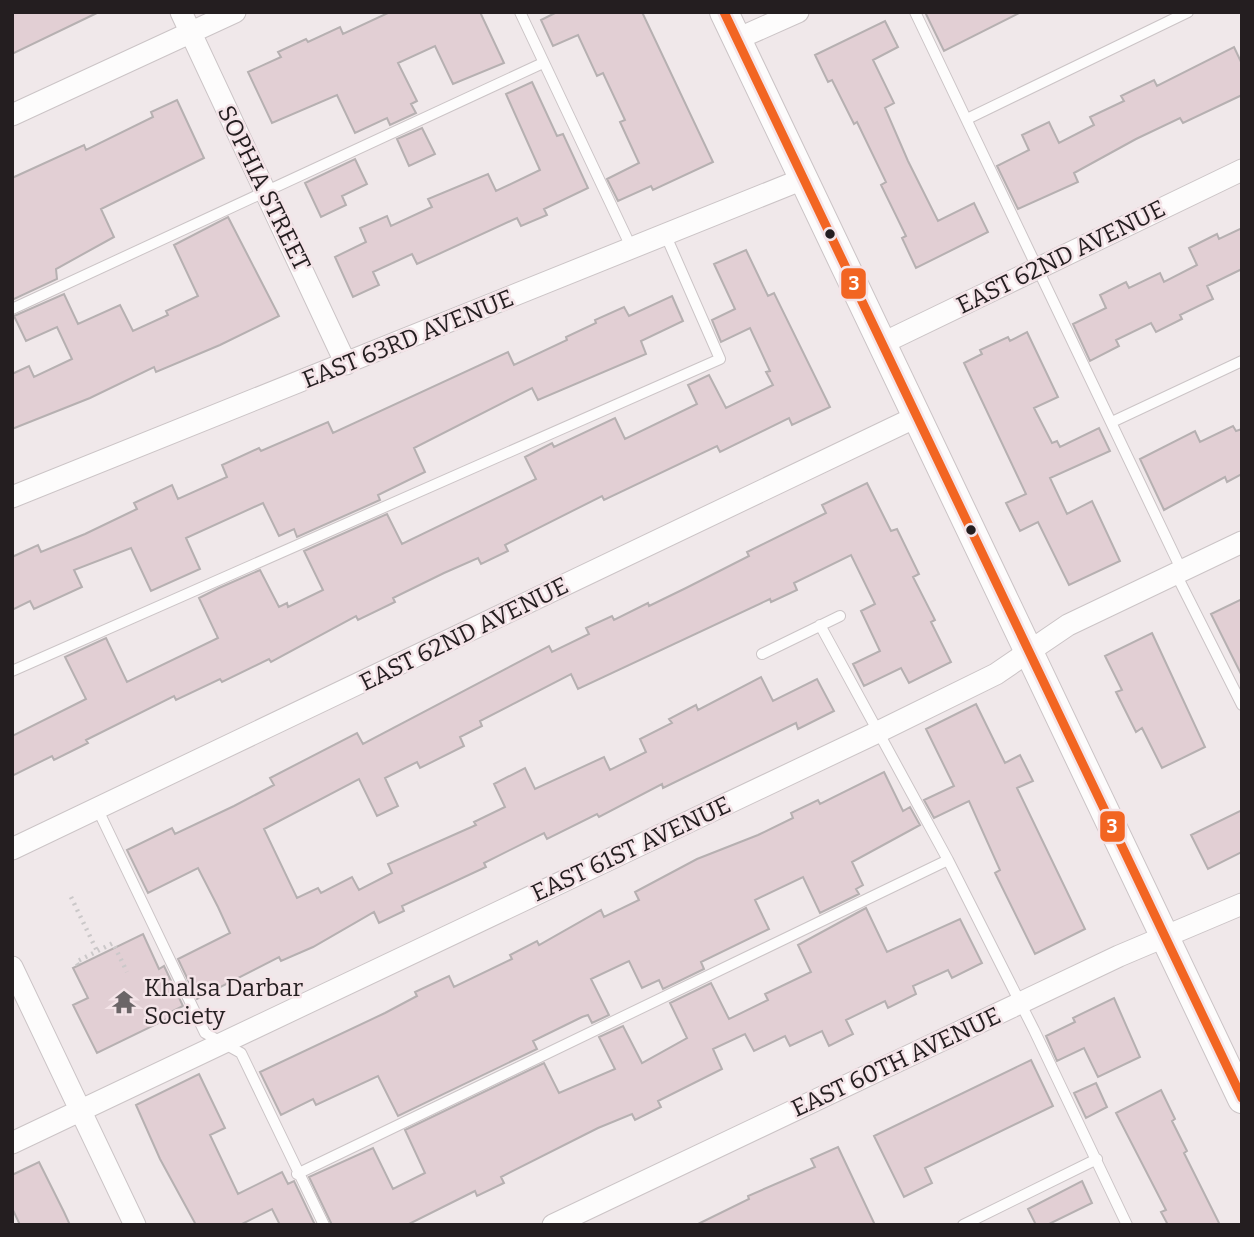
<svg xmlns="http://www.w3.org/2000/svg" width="1254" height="1237" viewBox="0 0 1254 1237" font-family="Bitter,serif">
<rect width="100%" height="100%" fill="#f0e8ea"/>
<path fill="#e2cfd4" stroke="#b6b0b1" stroke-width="2" d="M12,12H99L12,54Z
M390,12H480L504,63L453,84L435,46L398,63L417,101L411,104L416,113L390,125L387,118L355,133L337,95L272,123L248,72L281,57L278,52L306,39L308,42L340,27L343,34Z
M557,12H642L713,162L653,190L651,186L618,201L607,179L639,163L620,122L625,120L603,73L597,76L578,35L553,46L541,20Z
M925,12H1021L944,51Z
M885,21L898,47L873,60L894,103L885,108L908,161L938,221L974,203L988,232L916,268L902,238L906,236L881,185L886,182L857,122L854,124L832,80L828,82L815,55Z
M1234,47L1242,64V95L1183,123L1180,118L1136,139L1074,173L1078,182L1018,209L997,166L1029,150L1022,135L1049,122L1059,143L1094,125L1090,117L1124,101L1121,96L1154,80L1157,86Z
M532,82L557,136L563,134L588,188L544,209L547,215L521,226L517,218L417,264L412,254L373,272L379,285L353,297L335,257L366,242L360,228L387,216L391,226L432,207L428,199L488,174L496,191L540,170L506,94Z
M177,100L204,158L101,209L114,237L56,269L57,279L12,300V178L84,145L86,150L153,117L151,112Z
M422,128L435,154L409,166L397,139Z
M355,159L367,184L342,196L346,205L321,217L305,183Z
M228,217L279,316L220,345L156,372L154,367L90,398L12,429V374L29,366L34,377L72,359L57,327L26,341L14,316L64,294L78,324L120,305L133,331L168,315L166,311L198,296L174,245Z
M1242,228V269L1207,286L1213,299L1180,315L1182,319L1156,332L1151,323L1116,340L1119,346L1090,361L1073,324L1106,308L1100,295L1126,282L1129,288L1160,273L1164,282L1197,265L1189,248L1217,234L1219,239Z
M746,250L768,296L774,293L830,407L792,425L789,418L720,452L717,446L604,500L602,496L505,545L508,551L481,564L478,558L444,573L393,598L395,602L358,620L356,616L271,662L269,659L222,682L220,679L176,700L174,696L86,740L88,743L54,760L52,756L12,776V736L86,699L65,657L106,638L127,682L218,638L199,598L219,588L260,570L279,607L287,603L288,607L323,590L304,551L387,514L402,544L536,479L525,457L552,443L554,447L615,418L625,439L697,404L688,385L709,375L726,408L773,385L766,372L770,371L750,328L721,342L712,320L735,309L714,264Z
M672,296L683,321L641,341L646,354L538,400L532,388L414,448L425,472L378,495L380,500L297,537L294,529L279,536L263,503L186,538L200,569L151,591L131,548L74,570L82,587L34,609L30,601L12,610V557L38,545L41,552L85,534L137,509L134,503L172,485L178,499L227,477L222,465L259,448L261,451L328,422L333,433L508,352L514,365L567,340L566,337L596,323L595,320L624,307L629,316Z
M1027,332L1058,397L1034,408L1052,443L1057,441L1060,447L1099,428L1110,451L1050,478L1067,514L1092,501L1120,561L1069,585L1038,522L1020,531L1006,503L1026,494L964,363L982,354L980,350L1008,337L1010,341Z
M1233,426L1236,431L1242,429V474L1227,482L1225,477L1164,510L1140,459L1195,431L1200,442Z
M867,483L891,531L897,529L919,574L913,577L935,620L931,622L951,662L909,683L901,668L864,686L853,664L880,651L861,611L875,604L851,555L794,583L797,590L771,602L770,599L578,689L571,674L480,721L482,726L460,737L464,746L420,768L417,762L385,778L398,806L377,816L359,779L264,829L297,898L318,888L321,893L352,877L359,890L392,873L388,864L476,825L474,822L505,807L494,784L525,768L535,789L604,757L610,770L646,752L640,739L672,723L669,719L696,705L698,710L761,677L773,701L817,679L834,711L798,729L796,723L663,788L662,784L599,817L597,814L547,839L544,833L484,863L486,867L402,906L404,911L379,923L374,912L313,947L281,961L279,957L197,999L178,959L230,933L218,907L198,868L148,893L127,850L172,828L175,834L234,806L274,785L270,778L357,733L363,744L549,646L552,652L589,634L586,628L612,616L614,620L648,603L649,606L686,588L749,556L747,552L826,513L822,505Z
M1242,599V676L1211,614Z
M1152,633L1205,747L1162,768L1142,728L1136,732L1116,692L1122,690L1105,656Z
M976,704L1005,763L1020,755L1033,781L1017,788L1085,929L1035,954L995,873L1000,870L969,801L934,818L924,800L954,786L926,729Z
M884,772L903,811L910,807L920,825L852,862L863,885L856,889L859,894L820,913L803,877L755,900L769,929L701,962L704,969L663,989L659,980L642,988L629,961L591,979L609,1015L592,1023L588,1015L582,1017L533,1041L537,1049L398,1116L378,1076L316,1105L313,1099L281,1115L260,1072L385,1013L417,996L415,992L449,976L454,987L512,959L510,955L537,941L539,945L601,910L604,917L639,900L635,892L697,859L758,835L793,818L791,813L818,800L820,804Z
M1242,810V852L1208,869L1191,835Z
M866,908L887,952L960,919L982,963L952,978L948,970L913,986L916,994L888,1008L885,1001L846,1020L853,1034L829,1046L822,1031L790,1046L785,1036L754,1051L745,1034L713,1049L722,1069L658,1101L661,1107L635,1120L632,1114L598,1128L501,1177L504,1183L477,1196L475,1191L407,1225H332L309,1177L373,1148L393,1189L425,1173L405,1130L544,1063L559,1093L615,1069L599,1037L623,1026L642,1063L687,1038L670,1003L711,983L729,1019L768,1000L765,994L811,972L798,945Z
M143,934L159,969L164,966L183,1006L173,1011L175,1015L97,1053L73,1005L88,998L73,968Z
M1114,998L1140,1057L1098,1077L1084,1048L1057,1061L1046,1036L1075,1022L1073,1018Z
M1031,1060L1053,1106L925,1168L932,1183L904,1197L874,1136Z
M199,1074L225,1128L210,1135L238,1194L282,1172L288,1184L294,1181L315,1225H280L272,1209L240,1225H196L160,1159L136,1105Z
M1096,1083L1107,1107L1086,1118L1074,1093Z
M1161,1090L1175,1119L1172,1121L1187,1151L1184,1153L1220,1225H1168L1161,1212L1166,1210L1116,1113Z
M838,1147L875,1225H696L749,1199L748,1196L815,1167L811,1159Z
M39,1162L64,1212L70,1225H20L12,1208V1175Z
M1082,1181L1092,1203L1047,1225H1036L1028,1209Z"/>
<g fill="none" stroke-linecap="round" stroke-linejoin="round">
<g stroke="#cbc4c6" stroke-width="12">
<path id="lane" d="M520,12L632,249
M915,12L1182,571
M967,119L1188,12
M12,309L543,63
M1112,422L1242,361
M1176,574L1242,705
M820,625L948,860L1034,1030L1127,1225
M762,654L840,616
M12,671L720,359L666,236
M98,810L205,1033L241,1053L324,1225
M297,1174L948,860
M963,1225L1097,1159"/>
</g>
<g stroke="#cbc4c6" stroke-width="23">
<path id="street" d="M181,12L346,364
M737,39L798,12
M12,115L235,12
M881,344L1242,170
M12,497L803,179
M12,849L916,417
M12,967L135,1225
M12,1143L878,732L996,674L1068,625L1242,542
M553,1225L1119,956L1242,904"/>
</g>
<g stroke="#cbc4c6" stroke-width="30">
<path id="secondary" d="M724,12L1242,1099"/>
</g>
<path stroke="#cbc8c9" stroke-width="4.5" stroke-dasharray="2 5" stroke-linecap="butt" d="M71,897L97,951
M78,965L76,962L113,943L127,972"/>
<use href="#lane" stroke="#fdfcfc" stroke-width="10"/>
<use href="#street" stroke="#fdfcfc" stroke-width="21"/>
<use href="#secondary" stroke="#fdfcfc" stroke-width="28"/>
<g stroke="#f4e4e8" stroke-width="14">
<path id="bus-1" d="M724,12L1242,1098"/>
</g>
<use href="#bus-1" stroke="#f26522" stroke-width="9"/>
</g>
<defs>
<g id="temple-bare" transform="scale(1.89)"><path d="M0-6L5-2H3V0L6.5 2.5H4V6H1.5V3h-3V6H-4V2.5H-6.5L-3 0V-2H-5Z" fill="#6b6567" stroke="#f4e4e8" stroke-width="2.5" paint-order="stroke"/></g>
</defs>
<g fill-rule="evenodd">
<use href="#temple-bare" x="124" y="1002"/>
</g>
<g fill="#241e20" stroke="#f4e4e8" stroke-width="2.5">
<circle cx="830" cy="234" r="6"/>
<circle cx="971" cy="530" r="6"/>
</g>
<g text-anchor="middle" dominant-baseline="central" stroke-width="5" stroke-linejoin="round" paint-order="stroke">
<g font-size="24" fill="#241e20" stroke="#f4e4e8">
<text transform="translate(264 188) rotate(64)">SOPHIA STREET</text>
<text transform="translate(1061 257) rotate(-26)">EAST 62ND AVENUE</text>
<text transform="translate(408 339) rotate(-22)">EAST 63RD AVENUE</text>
<text transform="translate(464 634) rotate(-26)">EAST 62ND AVENUE</text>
<text transform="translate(631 849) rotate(-25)">EAST 61ST AVENUE</text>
<text transform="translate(896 1062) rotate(-25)">EAST 60TH AVENUE</text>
</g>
<g font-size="24" fill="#241e20" stroke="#f4e4e8" text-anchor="start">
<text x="144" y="988">Khalsa Darbar<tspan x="144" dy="28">Society</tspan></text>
</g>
</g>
<g stroke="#f4e4e8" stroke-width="2.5">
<rect x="840" y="267" width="27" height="33" rx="7" fill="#f26522"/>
<rect x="1099" y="810" width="27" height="33" rx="7" fill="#f26522"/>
</g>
<g font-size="19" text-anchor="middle" font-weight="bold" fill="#fff">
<text x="854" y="290">3</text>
<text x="1112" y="833">3</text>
</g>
<rect width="1254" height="1237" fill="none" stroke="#241e20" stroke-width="28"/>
</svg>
